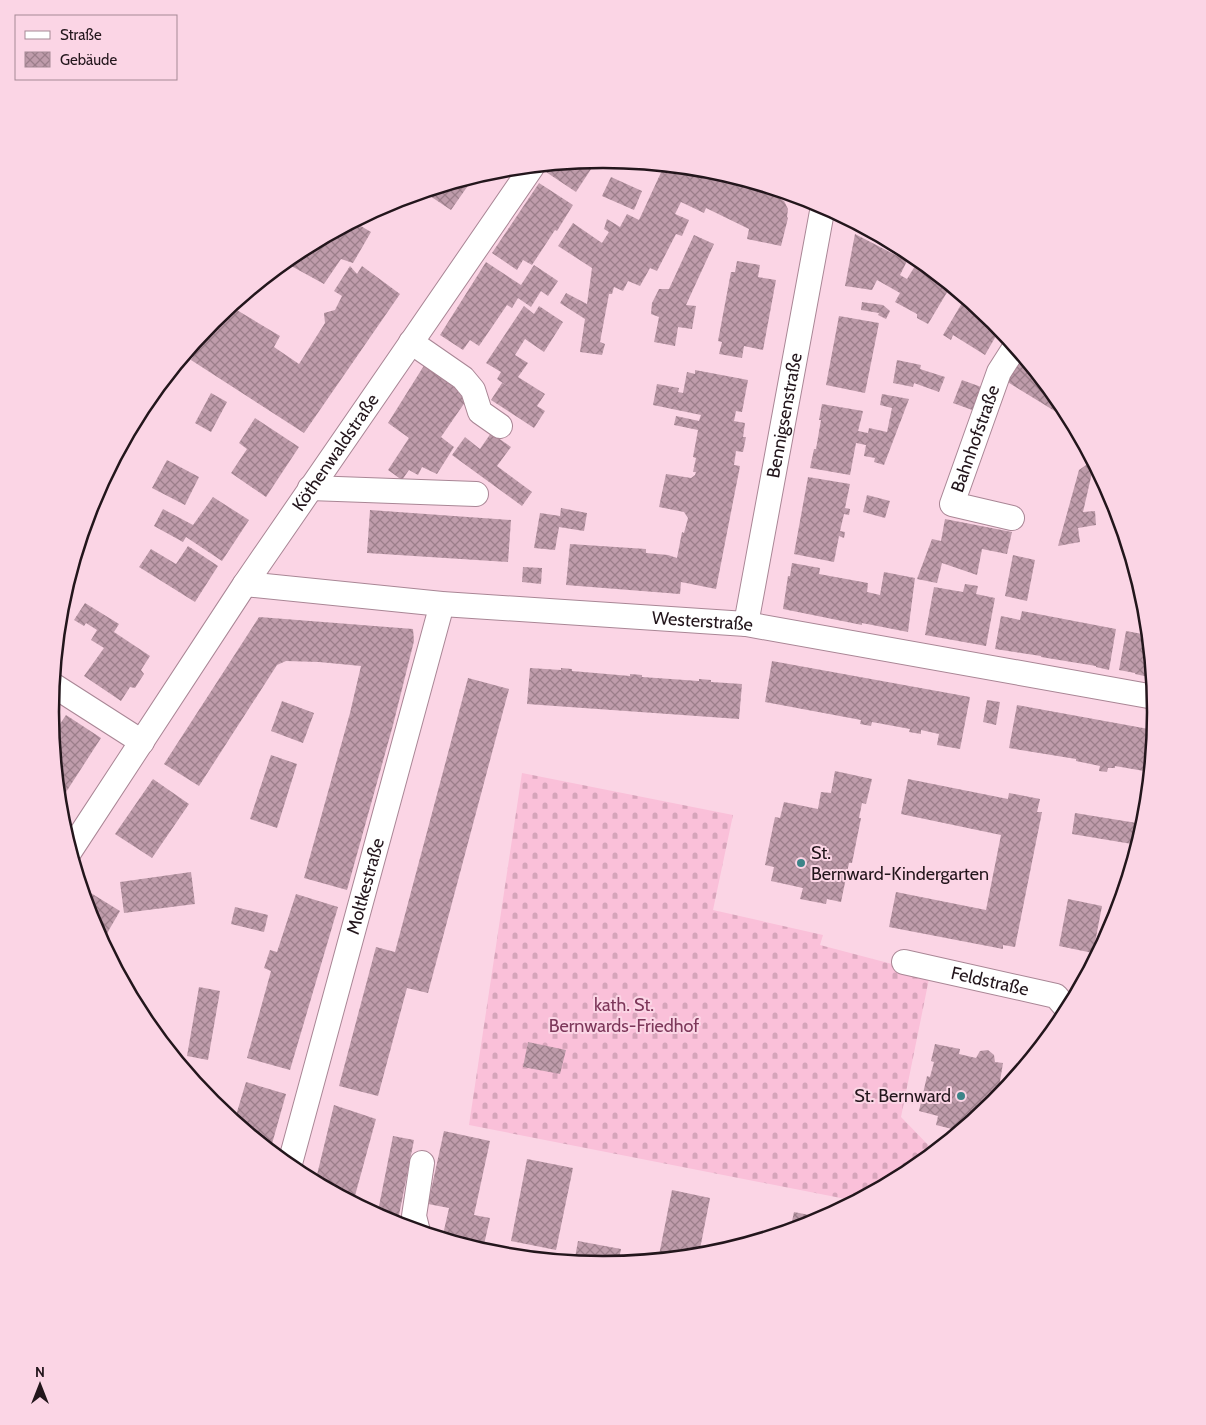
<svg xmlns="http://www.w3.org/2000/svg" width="1206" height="1425" viewBox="0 0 1206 1425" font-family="Cabin,sans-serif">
<defs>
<pattern id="cemetery-stones" width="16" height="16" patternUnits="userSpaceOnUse" patternTransform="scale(1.25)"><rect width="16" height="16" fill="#fac0d9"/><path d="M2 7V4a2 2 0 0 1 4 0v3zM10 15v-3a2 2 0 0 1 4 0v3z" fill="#d6a4ba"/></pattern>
<pattern id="building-cross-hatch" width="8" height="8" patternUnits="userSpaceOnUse" patternTransform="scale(1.25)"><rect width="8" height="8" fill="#bf9cab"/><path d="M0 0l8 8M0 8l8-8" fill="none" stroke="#9b7e8a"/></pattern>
</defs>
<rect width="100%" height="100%" fill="#fbd5e5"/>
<path fill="url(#cemetery-stones)" d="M522,773L733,815L713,910L823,935L820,945L930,974L901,1117L935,1152L910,1172L856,1201L469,1125Z"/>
<path fill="url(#building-cross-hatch)" d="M597,160H606L605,166L597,160L576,192L546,172L551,165Z
M664,166L711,170L745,181L784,201L788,209L787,217L788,218L781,246L747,239L749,229L706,208L704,213L681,202L675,214L689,220L682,236L676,234L657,271L650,268L640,286L628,281L623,291L614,287L612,294H609L600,342L605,344L602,355L580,352L585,319L560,303L566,293L587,304L592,268L558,246L573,223L602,243L609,232L604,229L607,219L620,227L627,214L639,220Z
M474,177L451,210L424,192Z
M611,177L642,191L634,210L602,196Z
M539,183L573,205L557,231L555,230L532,265L523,260L517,270L492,253Z
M354,222L371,232L353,263L341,259L324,284L284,262L296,253Z
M855,234L907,261L900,275L907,279L915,266L942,280L939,284L949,289L928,324L917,318V314L895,302L900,293L877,280L872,290L845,286Z
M694,235L714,244L686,305L696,306L692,329L678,327L675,346L654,342L659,317L651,314L652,303L659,289H669Z
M737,261L760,265L758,277L776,280L763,350L744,346L742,358L719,354L722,342L718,341L731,272H735Z
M486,262L521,285L534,265L558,281L548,296L541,291L531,307L518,298L512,308L507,305L479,346L470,340L463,350L440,335Z
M350,266L357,274L362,266L400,294L304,433L191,360L222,313L230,306L280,336L274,347L299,364L325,323L324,313L335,310L342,296L334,291Z
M965,298L994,322L1000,329L985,355L953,335L951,340L943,335Z
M862,302L883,305L890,311L886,319L878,315L879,313L861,310Z
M524,306L534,314L539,306L563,322L544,352L525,339L515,355L528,363L518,377L545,394L537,406L545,411L534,428L491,400L502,383L507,386L497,379L501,372L486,363Z
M839,316L879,323L865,393L826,385Z
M1022,356L1063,406L1071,421L1006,381Z
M897,360L921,365L920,369L945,377L939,392L914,383L913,387L893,383Z
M425,364L470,395L441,437L454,447L437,474L422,467L418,475L409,470L402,480L388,470L409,438L388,423Z
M695,370L748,380L742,412L736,411L734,421L745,423L743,437H746L743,452L736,451L734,465L740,466L716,589L681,582L680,594L566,585L570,544L646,549V553L668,555L677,558L682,532L684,533L688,518L684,512L659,507L666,474L691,478L695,475L696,472H693L696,458L693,457L698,430L674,425L676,416L699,421L701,415L653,405L657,384L679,388L678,392L683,393L687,372L695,374Z
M962,380L984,388L975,411L953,403Z
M211,393L227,402L211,432L195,423Z
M882,394L909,399L884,465L874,462L875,458L864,456L866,445L856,443L850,475L810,468L814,449H816L821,420H819L822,404L863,411L858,431L868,433L869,428L887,432L892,408L880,405Z
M255,418L299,447L266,497L231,473L247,449L239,443Z
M491,433L511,447L497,466L532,492L522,506L452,455L465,437L480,449Z
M167,460L199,477L185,505L152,488Z
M1092,461L1094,464L1083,512L1095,511L1096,525L1078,528L1080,542L1058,546L1079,470Z
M808,477L850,484L845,508L850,509L849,515L844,514L840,531L845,532L844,538L839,536L834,562L794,554Z
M867,495L890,501L885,518L863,512Z
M213,497L249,520L222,561L186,537L183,542L154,526L163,509L193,525Z
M561,508L587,513L584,531L559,527L555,550L534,548L540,513L560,516Z
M370,510L511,520L508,562L367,553Z
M945,519L1012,532L1007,554L982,549L977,575L942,563L937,583L917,579L932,539L941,541Z
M188,546L218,566L195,602L139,567L151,549L176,564Z
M1013,555L1035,560L1027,601L1005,596Z
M792,563L820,568L819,574L868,583L867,592L880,595L884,572L915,578L908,632L862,623V625L783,609L788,576H790Z
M523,567L542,568L541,584L522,582Z
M965,584L978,586L976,594L995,598L986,646L925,635L934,587L963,592Z
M85,603L119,624L114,632L150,656L141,670L144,674L135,688L130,687L121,701L84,676L104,648L91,640L97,630L86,623L84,626L74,620Z
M1022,611L1116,629L1109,670L1096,667V666L1041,657V656L995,649L1001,616L1020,620Z
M259,617L413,629L414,641L393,725L347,890L304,878L350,713L361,666L319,662L286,661L277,665L199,786L164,764Z
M1126,631L1148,635L1152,676L1149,675V677L1135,674V673L1119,670Z
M772,661L970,697L960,749L937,745L939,734L921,730V734L909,732L910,729L872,722L871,726L860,724L861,720L765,702Z
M530,668L561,670V668L572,669V671L630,676V674L642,675V677L699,681V679L711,680V682L742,684L739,719L527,704Z
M468,678L509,689L428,993L407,988L378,1096L339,1086L376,947L395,952Z
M987,700L1000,702L996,725L983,722Z
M282,701L314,713L303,743L271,731Z
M1017,705L1154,730L1150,772L1115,766V768H1108L1107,772L1099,771L1100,766L1076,761V759L1009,748Z
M66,715L101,738L59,803L52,736Z
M271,755L297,764L277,828L250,819Z
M835,771L872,779L866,804L862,803L859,818H861L852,863H849L841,902L827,899L826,904L800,899L803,888L771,881L774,867L765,865L775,817L780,818L784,802L818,809L821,792L831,793Z
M153,779L189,804L152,858L115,834Z
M908,779L1008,799L1009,793L1040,799L1037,812H1042L1015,947L1003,945V949L889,927L896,892L986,910L1001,835L901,814Z
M1075,813L1143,824L1138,845L1072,834Z
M191,872L195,904L124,913L120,882Z
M81,887L120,911L102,942L92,924Z
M296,894L338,907L290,1070L247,1058L271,971L264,968L270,950L277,952Z
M1068,899L1102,906L1093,953L1059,946Z
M235,907L268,915L264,932L231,924Z
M199,987L220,991L208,1060L187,1056Z
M528,1042L566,1050L560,1074L523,1067Z
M935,1044L960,1049L959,1054L976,1058L980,1051L988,1050L994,1055L995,1062L1003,1063L999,1087L1006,1089L994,1104L953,1137L954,1133H951L952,1129L936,1125L938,1116L919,1111L927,1076L930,1077L934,1062L931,1061Z
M246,1082L286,1094L270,1151L234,1122Z
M334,1105L376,1119L353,1203L315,1183Z
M444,1131L490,1141L474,1215L490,1218L483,1249L442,1239L449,1208L428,1204Z
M393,1136L414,1140L397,1225L377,1216Z
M527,1159L573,1168L556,1250L511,1241Z
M672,1190L710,1198L699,1254L705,1255L658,1260Z
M794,1212L824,1218L814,1224L790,1231Z
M578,1241L621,1249L618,1264L603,1265L574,1263Z"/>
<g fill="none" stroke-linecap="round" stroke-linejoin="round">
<g stroke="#a98695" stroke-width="26">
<g id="minor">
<path d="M411,342L463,378L473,390L480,412L500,426"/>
<path d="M310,488L476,494"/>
<path id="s1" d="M1012,518L952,504L999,372L1015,347"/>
<path id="s2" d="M245,584L442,604L746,624L1154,697"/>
<path id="s3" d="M746,624L823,206"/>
<path d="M53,685L142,742"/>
<path id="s4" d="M70,851L245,584L532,167"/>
<path id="s5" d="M904,962L1056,996L1068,1010"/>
<path id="s6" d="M289,1167L442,604"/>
<path d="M418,1232L414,1216L422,1163"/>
</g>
</g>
<use href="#minor" stroke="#fff" stroke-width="24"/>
</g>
<g fill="#3c8488" stroke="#fbd5e5" stroke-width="2">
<circle cx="801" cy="863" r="5"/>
<circle cx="961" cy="1096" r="5"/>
</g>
<g text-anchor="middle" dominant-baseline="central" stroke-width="4" stroke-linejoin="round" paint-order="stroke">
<g font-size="18" fill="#23161c" stroke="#fbd5e5">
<text stroke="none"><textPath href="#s3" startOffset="212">Bennigsenstraße</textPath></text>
<text stroke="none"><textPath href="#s1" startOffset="131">Bahnhofstraße</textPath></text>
<text stroke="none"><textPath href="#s4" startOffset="479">Köthenwaldstraße</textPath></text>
<text stroke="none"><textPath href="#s2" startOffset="459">Westerstraße</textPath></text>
<text stroke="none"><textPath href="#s6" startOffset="291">Moltkestraße</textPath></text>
<text stroke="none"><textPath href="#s5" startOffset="88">Feldstraße</textPath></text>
</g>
<g font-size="18" fill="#23161c" stroke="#fbd5e5" text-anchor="start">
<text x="811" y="853">St.<tspan x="811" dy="21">Bernward-Kindergarten</tspan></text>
<text x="951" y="1096" text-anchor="end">St. Bernward</text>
</g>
<g font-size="18" fill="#7d375a" stroke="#fbd5e5">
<text x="624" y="1005">kath. St.<tspan x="624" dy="21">Bernwards-Friedhof</tspan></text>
</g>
</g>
<path d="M0 0H1206V1425H0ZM59 712a544 544 0 1 1 1088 0a544 544 0 1 1-1088 0Z" fill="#fbd5e5" fill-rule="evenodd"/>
<path fill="none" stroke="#23161c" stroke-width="2.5" d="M59 712a544 544 0 1 1 1088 0a544 544 0 1 1-1088 0Z"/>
<rect x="15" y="15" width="162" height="65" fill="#fbd5e5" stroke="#a58995"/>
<rect x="25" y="31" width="25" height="8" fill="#ffffff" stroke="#a58995"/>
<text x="60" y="40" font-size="15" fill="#23161c">Straße</text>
<rect x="25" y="52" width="25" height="15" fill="url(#building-cross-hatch)" stroke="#a58995"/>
<text x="60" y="65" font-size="15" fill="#23161c">Gebäude</text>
<g transform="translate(40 1385)" stroke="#fbd5e5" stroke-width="4" paint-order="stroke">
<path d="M0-4L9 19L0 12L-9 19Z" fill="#23161c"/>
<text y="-8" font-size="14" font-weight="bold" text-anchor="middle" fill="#23161c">N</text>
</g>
</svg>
